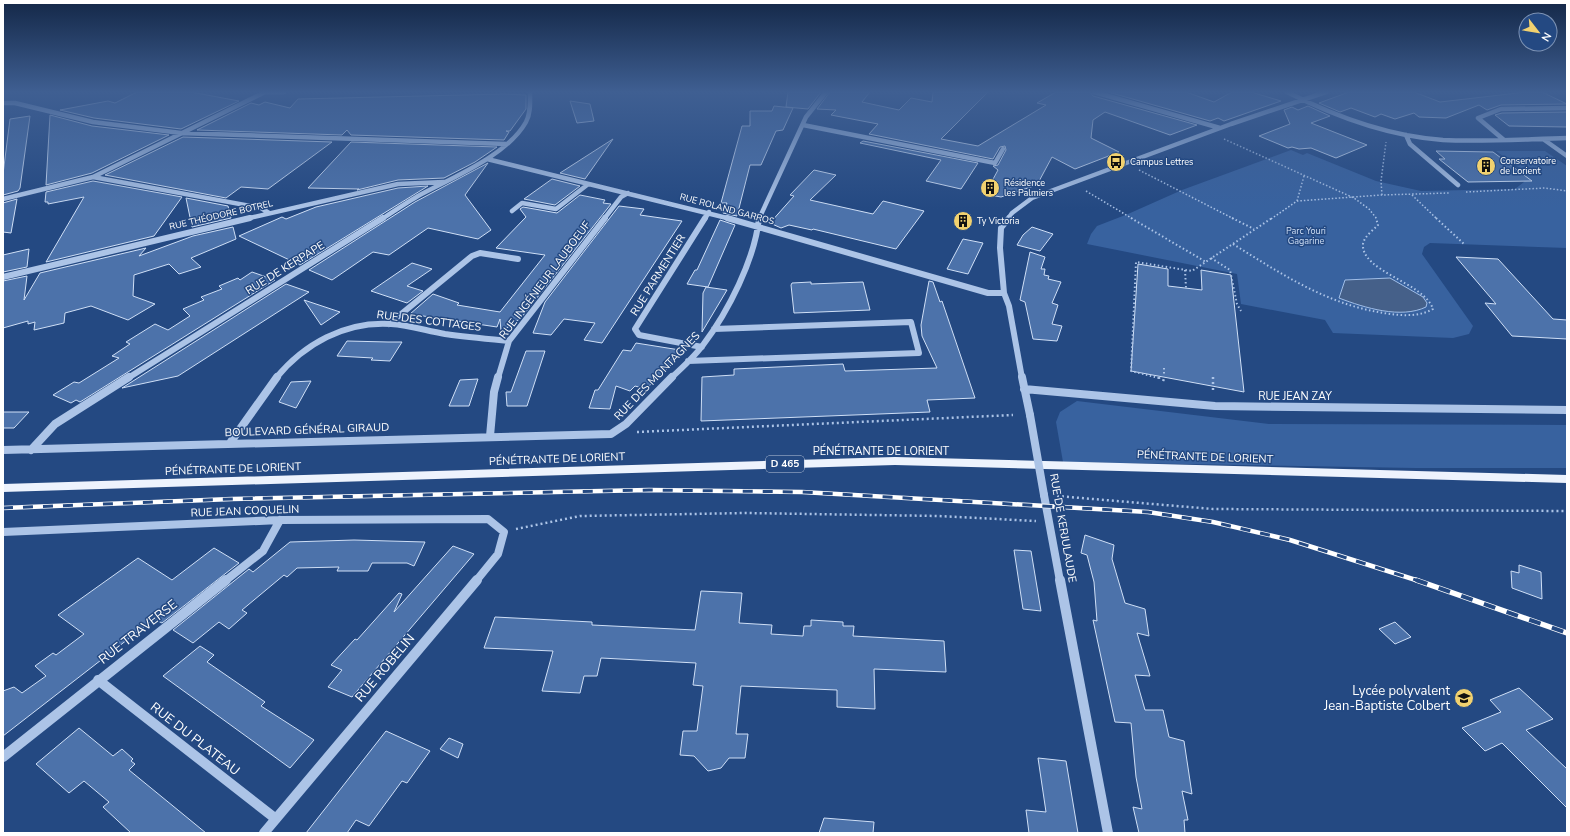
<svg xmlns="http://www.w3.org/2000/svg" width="1570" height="836" viewBox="0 0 1570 836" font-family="'Nunito Sans',sans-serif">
<rect width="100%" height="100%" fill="#244982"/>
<path fill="#38629f" d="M1291,150L1303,155L1307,153L1376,181L1421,191L1515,189L1524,182L1526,175L1521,169L1496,151H1545L1567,166V248L1430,243L1424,247L1422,254L1473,326L1469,334L1453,338L1333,333L1325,320L1241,304L1237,274L1087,244L1091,234L1097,226L1128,214L1182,190Z
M1077,401L1269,424L1567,425V468H1415L1063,462L1056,422L1060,412Z"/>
<path fill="#456089" stroke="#a0bee8" d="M1390,278L1423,297L1427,303L1426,307C1401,319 1365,308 1339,298L1345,280Z"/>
<path fill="#4c72aa" stroke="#cfdff6" d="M137,92H191L239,101L181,129L94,118L60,110L108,101L115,103Z
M788,92H821L808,109L786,107Z
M830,92H870L862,102L899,110L911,98L932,102L933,92H988L941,139L978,146L1046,105L1037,103L1056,92H1090L1093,96L1197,125L1170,135L1105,112L1093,120L1091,138L1119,152L1075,169L1052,157L1037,185L1001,197L985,194L998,170L993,166L998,165L1006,150L1005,146L1000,147L993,159L869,134L878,124L831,115L836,110L817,109Z
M1108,92H1186L1214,102L1232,92H1251L1281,101L1224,121L1218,118L1210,121Z
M1349,92H1414L1440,102L1526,92H1542L1567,104L1501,105L1487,110L1479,105L1446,118L1419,117L1414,113L1395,119L1381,114L1375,117L1351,108L1340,112L1319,103Z
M504,94L526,95V109L510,131H506L509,132L504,140L351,135L347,130L342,135L197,130L251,103L259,105L265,102L290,108L298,99Z
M570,101L590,104L594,121L577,123Z
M774,106L793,108L783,130L776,131L761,165H750L737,216L723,213L727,203H721L742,126H750V111H772Z
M1308,106L1330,116L1311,123L1367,145L1336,158L1311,148L1299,149L1292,147L1288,148L1259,136L1290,124L1284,110L1292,107L1298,110Z
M1567,112V127L1509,126L1495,115L1502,113Z
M50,115L92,126L169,135L92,173L46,185Z
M30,116L20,188L18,191L3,195V174L10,119Z
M183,137L332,142L268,189L241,187L226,198L105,175Z
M613,139L585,179L560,173Z
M863,141L978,163L961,189L926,181L941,160L860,143Z
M351,142L497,147L475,162L444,178L398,180L357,190L359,189L308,188Z
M1436,151L1493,152L1532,181L1468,182L1439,159H1445Z
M488,163L465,195L491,230L478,239L428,228L389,255L373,252L332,280L309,270L415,202Z
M814,170L836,175L810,200L873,214L883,201L924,211L896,249L813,229L812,230L789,225L781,228L770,223L794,196L790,195Z
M552,179L580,186L555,205L524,199Z
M93,181L182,197L154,236L46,262L84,197L48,204V202H45L46,192Z
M428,186L300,265L239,236L282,217L286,219L316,207L398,188Z
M580,195L605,200L603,203L611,204L521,318L501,332L500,319L497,327L410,314L433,294L459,303L457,305L500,312L545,255L496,248L526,217L520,209L523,207L557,213Z
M186,198L228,206L231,218L192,227Z
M17,199L11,233L3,232V203Z
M619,206L644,209L640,215L682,221L602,343L584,340L595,323L564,319L551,335L533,333L545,302Z
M720,220L735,225L708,287L687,284L695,270H697Z
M233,227L236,239L191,258L201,267L179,274L169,264L134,275L133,296L155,304L128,320L91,306L65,313L64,323L34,330L35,322L28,324V321L3,328V281L27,276L24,300L40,273L146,248L139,256L193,236Z
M1032,227L1053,234L1040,251L1017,245L1023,235Z
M963,239L983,243L968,274L947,269Z
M29,249L27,267L3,272V255Z
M1030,252L1045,257L1041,269H1045L1044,275L1049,276L1048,279L1061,282L1052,303L1058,305L1052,324L1062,326L1057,341L1033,339L1025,302L1020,300Z
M1456,257L1498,259L1553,319L1567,320V339L1512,336L1485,303L1496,304Z
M412,263L432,269L407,286L423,291L407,303L371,291Z
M1138,264L1168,269V286L1202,290L1201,270L1231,275L1244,392L1131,371Z
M252,272L275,280L80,402L76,400L71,403L53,395L74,382L79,383L119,358L112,356L130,344L126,342L155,324L168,330L190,316L183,309L204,300L201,297L222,289L219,286L238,278L240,280Z
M929,281L933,282L940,302L942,301L975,398L927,400L930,412L701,421L702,377L734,375V369L843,364L845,371L937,368L922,336L921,325Z
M811,282V284L863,282L870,310L794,313L791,285L792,283Z
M286,284L309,292L178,376L122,388Z
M706,287L727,290L702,332L703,293Z
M304,300L340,312L321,325Z
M347,341L388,342H402L390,361L371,360L373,358L337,356Z
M636,343L680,350L672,364L646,389L635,386L630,391L616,386L610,409L589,408L595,390H598L623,350L631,351Z
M526,351H545L527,406H507L506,392H511Z
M478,379L469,406H449L460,380Z
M311,381L296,408L279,402L291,382Z
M3,412H29L14,428H3Z
M1085,535L1114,545L1112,559L1125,603L1145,609L1149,636L1137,633L1150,676L1135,675L1145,710H1163L1169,737L1184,741L1192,794L1182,791L1188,820H1184L1185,833H1139L1133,807L1142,809L1136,777L1131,723L1115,722L1093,620L1097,621L1094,582L1087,555L1081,553Z
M354,540L425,542L414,566L407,563H372L368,571H337L339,567L297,568L287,577L284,575L242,610L247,613L229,629L219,622L193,643L173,630L249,569L253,572L290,542Z
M453,546L474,554L352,697L328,687L342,670L331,665L355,639L357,640L399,593L402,594L394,612Z
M214,548L239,563L162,623L154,619L3,736V691L14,687L22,693L46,676L35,666L53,653L56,655L84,634L58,615L138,558L172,580Z
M1014,550L1031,551L1041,611L1023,609Z
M1519,565L1541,572L1542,599L1512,588L1511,571L1519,573Z
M701,591L742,593L739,623L772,625L771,634L803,636L804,626H811V620L843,622V626H854L853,636L944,641L946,672L874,669L875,709L837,707V690L741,686L736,734H748L745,758H729L721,768L708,771L694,756L680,755L683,731H697L703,686L693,685L696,663L601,658L597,676H584L580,693L542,691L553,651L484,648L495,617L592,622V625L695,630Z
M1395,622L1411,637L1395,644L1379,629Z
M200,646L214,655L207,662L265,702L261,706L314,740L290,768L163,676Z
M1519,688L1553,719L1526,730L1567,769V808L1502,743L1485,751L1462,728L1501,712L1490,700Z
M79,728L113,756L122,749L133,759L131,761L135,764L129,770L206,833H131L103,807L109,802L84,781L69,793L36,764Z
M386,731L430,751L407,783L402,781L369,826L356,820L347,833H306Z
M449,738L463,744L458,758L440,749Z
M1038,758L1066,761L1078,833H1029L1026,810L1046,812Z
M824,818L874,822L873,833H819Z"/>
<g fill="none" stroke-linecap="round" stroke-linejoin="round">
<path stroke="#acc4e7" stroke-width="1.5" stroke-dasharray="1.5 2" stroke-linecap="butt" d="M1224,139L1354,198L1369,209L1377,219
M1139,170L1234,219
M1086,191L1133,219
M1466,192L1545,188L1567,191
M1382,195L1381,181L1386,142
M1412,195L1437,219
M1297,201L1304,176
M1271,219L1297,201L1382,195L1449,193"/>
<path stroke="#acc4e7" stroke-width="2" stroke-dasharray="1.5 2.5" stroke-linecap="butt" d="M1131,218L1206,262
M1232,218L1254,229
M1436,218L1464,244
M1233,244C1283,275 1331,307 1391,314C1405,316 1421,316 1433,309C1424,282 1361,272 1363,244C1364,237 1373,230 1378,225L1376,218
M1211,258L1230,270L1237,304L1241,311
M1185,270L1186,288
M1164,368V376
M1159,378L1131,371L1136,262L1192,271L1272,218"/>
<path stroke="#acc4e7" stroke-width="2.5" stroke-dasharray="2 3" stroke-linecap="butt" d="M1159,377V380
M1213,377V386
M1163,381L1164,379
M1213,388V391
M637,432L1013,415
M1057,496L1213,509L1567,511
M516,529L580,516L746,513L939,516L1036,521"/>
<path stroke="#acc4e7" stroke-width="4.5" d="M261,92H284
M1094,92L1220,128
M1287,92C1336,117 1387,136 1443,140C1484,142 1526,139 1567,138
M3,103H15L93,122L181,133L507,144
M803,125L995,163L1003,149
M1406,135L1410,144L1458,185
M1543,139L1567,156
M1504,140L1478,118L1501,109L1567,108
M487,159L731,219
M93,177L265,92
M3,199L93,177L261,208L269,213
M512,211L522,203L556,209L587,185
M245,219L398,184L444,182
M382,219C394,211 406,203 418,196C451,178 507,156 526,122C531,113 530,102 530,92
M604,219L621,197L628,193
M705,219L709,212
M759,219L806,117L826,92
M1008,219L1012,213L1032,198L1231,124L1326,92"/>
<path stroke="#acc4e7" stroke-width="6" d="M727,218L988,293H1004
M1009,218L1001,228L1000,248L1004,293L1009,306L1022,378
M3,277L250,218
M389,324L472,256L480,253L518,259
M702,347L639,335L635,329L705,218
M688,361L919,353L911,322L714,329
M128,378L383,218
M276,378C304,344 345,321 391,324C409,325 427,331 445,334C466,337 488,339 509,341
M498,378L509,341L605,218
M671,378C682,368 694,357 703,345C728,312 755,259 759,218"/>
<path stroke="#acc4e7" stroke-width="8" d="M1022,377L1030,415
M1024,389L1215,406L1567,410
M490,436L494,392L498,377
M230,443L277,377
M3,450L611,434L626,424L672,377
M31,450L55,424L129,377
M1044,495L1060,581
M3,532L280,520L488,519L504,532L498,554L476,581
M225,581L263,551L280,520"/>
<path stroke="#acc4e7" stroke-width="10" d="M1060,580L1108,833
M98,680L276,819
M3,757L226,580
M264,833L477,580"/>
<path fill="#edf3fd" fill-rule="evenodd" d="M895,457L1567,475V483L895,465L3,492V484Z"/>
<g stroke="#fff" stroke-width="4.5">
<path id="rail-far1" d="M3,508L232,499L649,490L802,492L1148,512L1213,522L1290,540L1419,581"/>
</g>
<g stroke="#fff" stroke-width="5.5">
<path id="rail" d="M1416,580L1567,633"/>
</g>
<use href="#rail-far1" stroke="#244982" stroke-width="3" stroke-dasharray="10" stroke-linecap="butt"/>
<use href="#rail" stroke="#244982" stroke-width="4" stroke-dasharray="12" stroke-linecap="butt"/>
<path stroke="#acc4e7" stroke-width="8" d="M1030,415L1044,495"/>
</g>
<linearGradient id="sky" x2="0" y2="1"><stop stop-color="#142848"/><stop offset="0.44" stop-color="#3f5f92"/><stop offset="1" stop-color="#3f5f92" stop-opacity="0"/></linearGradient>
<rect width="1570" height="209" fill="url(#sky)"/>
<defs>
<g id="bus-disc" transform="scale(1)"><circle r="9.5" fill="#f1d16f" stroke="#244982"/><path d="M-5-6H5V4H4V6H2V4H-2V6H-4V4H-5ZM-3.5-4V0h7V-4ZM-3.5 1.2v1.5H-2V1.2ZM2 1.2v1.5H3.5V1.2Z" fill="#111"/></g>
<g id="building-disc" transform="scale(1)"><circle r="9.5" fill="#f1d16f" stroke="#244982"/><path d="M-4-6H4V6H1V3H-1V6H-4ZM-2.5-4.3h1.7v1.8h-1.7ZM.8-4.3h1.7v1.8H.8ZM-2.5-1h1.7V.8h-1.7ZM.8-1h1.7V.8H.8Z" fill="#111"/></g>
<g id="school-disc" transform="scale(1)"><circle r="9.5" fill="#f1d16f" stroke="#244982"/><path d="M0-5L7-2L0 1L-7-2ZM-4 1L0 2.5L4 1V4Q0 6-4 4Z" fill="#111"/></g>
</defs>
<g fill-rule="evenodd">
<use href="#bus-disc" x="1116" y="162"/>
<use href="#building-disc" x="1486" y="166"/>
<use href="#building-disc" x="990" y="188"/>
<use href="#building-disc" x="963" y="221"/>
<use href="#school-disc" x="1464" y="698"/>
</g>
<g text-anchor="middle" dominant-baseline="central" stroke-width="3" stroke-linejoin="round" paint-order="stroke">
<g font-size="9" fill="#fff" stroke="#244982" text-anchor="start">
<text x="1500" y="161">Conservatoire<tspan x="1500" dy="10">de Lorient</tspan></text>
<text x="1130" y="162">Campus Lettres</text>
<text x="1004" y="183">Résidence<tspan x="1004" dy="10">les Palmiers</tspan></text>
<text x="977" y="221">Ty Victoria</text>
</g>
<g font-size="9" fill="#fff" stroke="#244982">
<text transform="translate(727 209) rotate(15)">RUE ROLAND GARROS</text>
<text transform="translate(221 215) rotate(-13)">RUE THÉODORE BOTREL</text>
</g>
<g font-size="9" fill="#cfdff6" stroke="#244982">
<text x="1306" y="231">Parc Youri<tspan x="1306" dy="10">Gagarine</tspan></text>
</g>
<rect fill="#244982" stroke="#bdc8da" stroke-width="1" x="766" y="456" width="38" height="16" rx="3"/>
<g font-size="10" font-weight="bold" fill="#fff">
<text x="785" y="464">D 465</text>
</g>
<g font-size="11" fill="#fff" stroke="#244982">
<text transform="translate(285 268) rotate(-32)">RUE DE KERPAPE</text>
<text transform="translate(658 275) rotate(-58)">RUE PARMENTIER</text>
<text transform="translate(545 280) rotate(-53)">RUE INGÉNIEUR LAUBOEUF</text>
<text transform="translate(429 321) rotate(7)">RUE DES COTTAGES</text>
<text transform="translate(657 376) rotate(-46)">RUE DES MONTAGNES</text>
<text x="1295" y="396">RUE JEAN ZAY</text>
<text transform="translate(307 430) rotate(-2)">BOULEVARD GÉNÉRAL GIRAUD</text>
<text x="881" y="451">PÉNÉTRANTE DE LORIENT</text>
<text transform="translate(1205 457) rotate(2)">PÉNÉTRANTE DE LORIENT</text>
<text transform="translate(557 459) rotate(-2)">PÉNÉTRANTE DE LORIENT</text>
<text transform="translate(233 469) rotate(-2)">PÉNÉTRANTE DE LORIENT</text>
<text transform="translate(245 511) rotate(-2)">RUE JEAN COQUELIN</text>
<text transform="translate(1063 528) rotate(80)">RUE DE KERJULAUDE</text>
</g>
<g font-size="13" fill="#fff" stroke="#244982">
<text transform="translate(138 632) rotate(-38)">RUE TRAVERSE</text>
<text transform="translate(385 668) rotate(-50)">RUE ROBELIN</text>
<text transform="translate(195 739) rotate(38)">RUE DU PLATEAU</text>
</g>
<g font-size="13" fill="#fff" stroke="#244982" text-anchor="end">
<text x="1450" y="691">Lycée polyvalent<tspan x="1450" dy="15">Jean-Baptiste Colbert</tspan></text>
</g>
</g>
<rect width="1570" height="836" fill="none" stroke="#ffffff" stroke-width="8"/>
<g transform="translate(1538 32) rotate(121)"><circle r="19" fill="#244982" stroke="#7c92b4"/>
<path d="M0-3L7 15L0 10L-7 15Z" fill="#f1d16f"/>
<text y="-6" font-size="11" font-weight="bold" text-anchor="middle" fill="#ffffff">N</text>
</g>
</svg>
